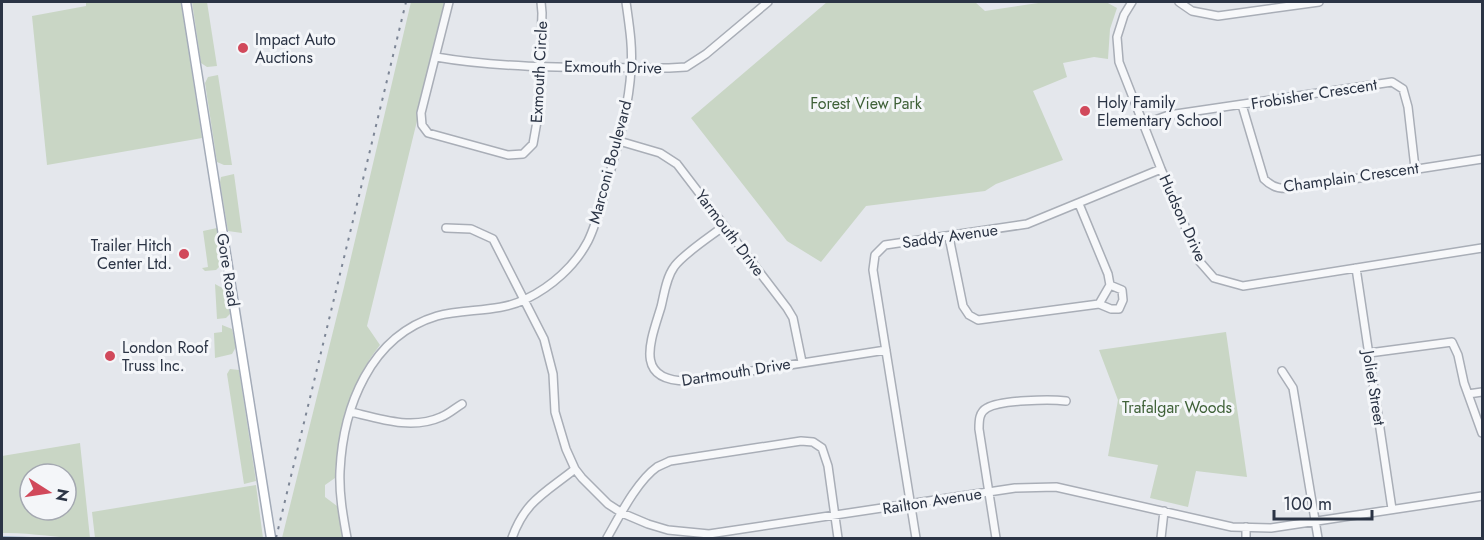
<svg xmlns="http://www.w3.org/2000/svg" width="1484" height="540" viewBox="0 0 1484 540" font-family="Jost,sans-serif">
<rect width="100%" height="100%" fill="#e4e7ec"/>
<path fill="#c9d6c5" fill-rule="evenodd" d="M86,2H181L202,138L47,165L32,16L86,6Z
M192,2H207L217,66L207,67L201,63Z
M411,2H446L367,326L380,345C350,383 338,429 335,478L325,485V497L337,506L343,538H282L344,287Z
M827,2H975L985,11L1045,2H1106L1117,8L1110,29L1108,59L1094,57L1063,63L1067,77L1033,91L1063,160L996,184L985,191L866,206L821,262L787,241L691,118Z
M218,75L232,165H224L217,162L205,83L208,77Z
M234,174L242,233L228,231L220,182L221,177Z
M217,228L222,264L216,270L205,271L202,268L208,267L203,231Z
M215,284L226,290L230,314L226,318L217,319Z
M222,325L232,329L236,347L232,354L215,358L214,333L222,332Z
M1226,332L1247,477L1196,471L1188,507L1150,498L1158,465L1108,456L1118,400L1099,350Z
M230,369L239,370L256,481L244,484L227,374Z
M80,443L90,538C60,539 31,532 2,533V456ZM30,474H66V510H30Z
M256,485L263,538H95L92,512Z"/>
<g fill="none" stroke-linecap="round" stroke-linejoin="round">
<path stroke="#9fb4cc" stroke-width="2" d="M2,537L31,538"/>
<g stroke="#a9aeb7" stroke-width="10">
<path id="minor" d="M449,2L421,113L422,125L428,133L508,155L523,154L533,144L539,110L542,13L541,2
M1132,2L1124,15L1117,37L1119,62L1161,169L1200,262L1214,278L1243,286L1482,248
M1179,2L1192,11L1218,16L1319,2
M436,57C511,70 593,67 669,68L686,67L706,54L768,2
M1242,105L1264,179C1274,189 1282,189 1295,188L1482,159
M1144,124L1169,115L1392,82L1403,89L1408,107L1415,168
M619,141L660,153L677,164L787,308L793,318L802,362
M724,226C711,236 683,254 674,267C666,278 664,295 661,307C651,340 633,381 687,381L886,350
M446,228L471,229L493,239L544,339L553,374L555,412L566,449L575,469L582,478L608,504L622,513L648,524L668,530L709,534L1015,488L1056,487L1232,527L1271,528L1482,496
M949,237L963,306L969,315L978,320L1099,304L1110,285L1108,274L1079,204
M1356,268L1392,509
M1099,304L1111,309H1119L1123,300L1122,290L1110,285
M1369,353L1452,342L1458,355L1464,383L1482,433
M1282,371L1293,388L1318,538
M1468,394L1482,392
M351,412C380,419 412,430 441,417C449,414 455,408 462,404
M347,538C343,516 339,494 340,471C343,407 370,336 437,316C466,308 498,313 526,299C551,287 575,266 588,241C597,223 602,200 608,180C618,144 629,107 631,69C633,47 629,24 626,2
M512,538C525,501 545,493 575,469
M607,538C619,517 637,481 657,467C661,465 666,463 670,461L801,441L813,442L822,448L828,466L838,538
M916,538L873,270L875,255L885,245L1027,224L1161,169
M996,538L979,429C979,421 979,412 987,408C1001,400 1050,399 1066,401
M1161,538L1164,511
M1246,538V527"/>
</g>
<g stroke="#a3abb8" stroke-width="11">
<path id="major" d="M186,2L271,538"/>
</g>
<use href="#minor" stroke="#f7f8fa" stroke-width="7"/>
<use href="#major" stroke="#fff" stroke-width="8"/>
<path stroke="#7d8696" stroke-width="2" stroke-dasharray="3 6" stroke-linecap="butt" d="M276,538L406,2"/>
</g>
<g fill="#d1495b" stroke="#f4f6f9" stroke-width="2">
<circle cx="243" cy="48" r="6"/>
<circle cx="1085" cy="111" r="6"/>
<circle cx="184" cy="254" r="6"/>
<circle cx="110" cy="356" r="6"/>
</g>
<g text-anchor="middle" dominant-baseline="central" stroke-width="6" stroke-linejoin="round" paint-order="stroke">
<g font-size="16" fill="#2b3445" stroke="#f4f6f9" text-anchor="start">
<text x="255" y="39">Impact Auto<tspan x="255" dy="18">Auctions</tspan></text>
<text x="1097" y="102">Holy Family<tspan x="1097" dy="18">Elementary School</tspan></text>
<text x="172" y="245" text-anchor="end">Trailer Hitch<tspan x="172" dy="18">Center Ltd.</tspan></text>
<text x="122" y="347">London Roof<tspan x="122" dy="18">Truss Inc.</tspan></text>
</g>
<g font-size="16" fill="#2b3445" stroke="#f4f6f9">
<text transform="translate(613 67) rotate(1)">Exmouth Drive</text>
<text transform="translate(539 72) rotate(-87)">Exmouth Circle</text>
<text transform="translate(1314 94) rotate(-9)">Frobisher Crescent</text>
<text transform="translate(610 162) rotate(-75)">Marconi Boulevard</text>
<text transform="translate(1351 177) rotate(-8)">Champlain Crescent</text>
<text transform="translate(1183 218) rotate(66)">Hudson Drive</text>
<text transform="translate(730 233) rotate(53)">Yarmouth Drive</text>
<text transform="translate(950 236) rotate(-8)">Saddy Avenue</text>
<text transform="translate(228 270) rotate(81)">Gore Road</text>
<text transform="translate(736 372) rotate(-9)">Dartmouth Drive</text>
<text transform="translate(1374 388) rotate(81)">Joliet Street</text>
<text transform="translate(932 501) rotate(-9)">Railton Avenue</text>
</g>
<g font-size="16" fill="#3f6138" stroke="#f4f6f9">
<text x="866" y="103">Forest View Park</text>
<text x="1177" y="407">Trafalgar Woods</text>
</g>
</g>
<rect width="1484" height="540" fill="none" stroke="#2b3445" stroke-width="6"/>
<g transform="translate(48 492) rotate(102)"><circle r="28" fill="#f4f6f9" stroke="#a4a8b1" stroke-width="1.5"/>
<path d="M0-4.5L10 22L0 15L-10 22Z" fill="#d1495b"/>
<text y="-9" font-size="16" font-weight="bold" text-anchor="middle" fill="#2b3445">N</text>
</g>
<path d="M1274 510v9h98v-9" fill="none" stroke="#2b3445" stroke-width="3"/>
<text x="1283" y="510" font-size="18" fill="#2b3445" stroke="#f4f6f9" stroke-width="4.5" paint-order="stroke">100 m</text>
</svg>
